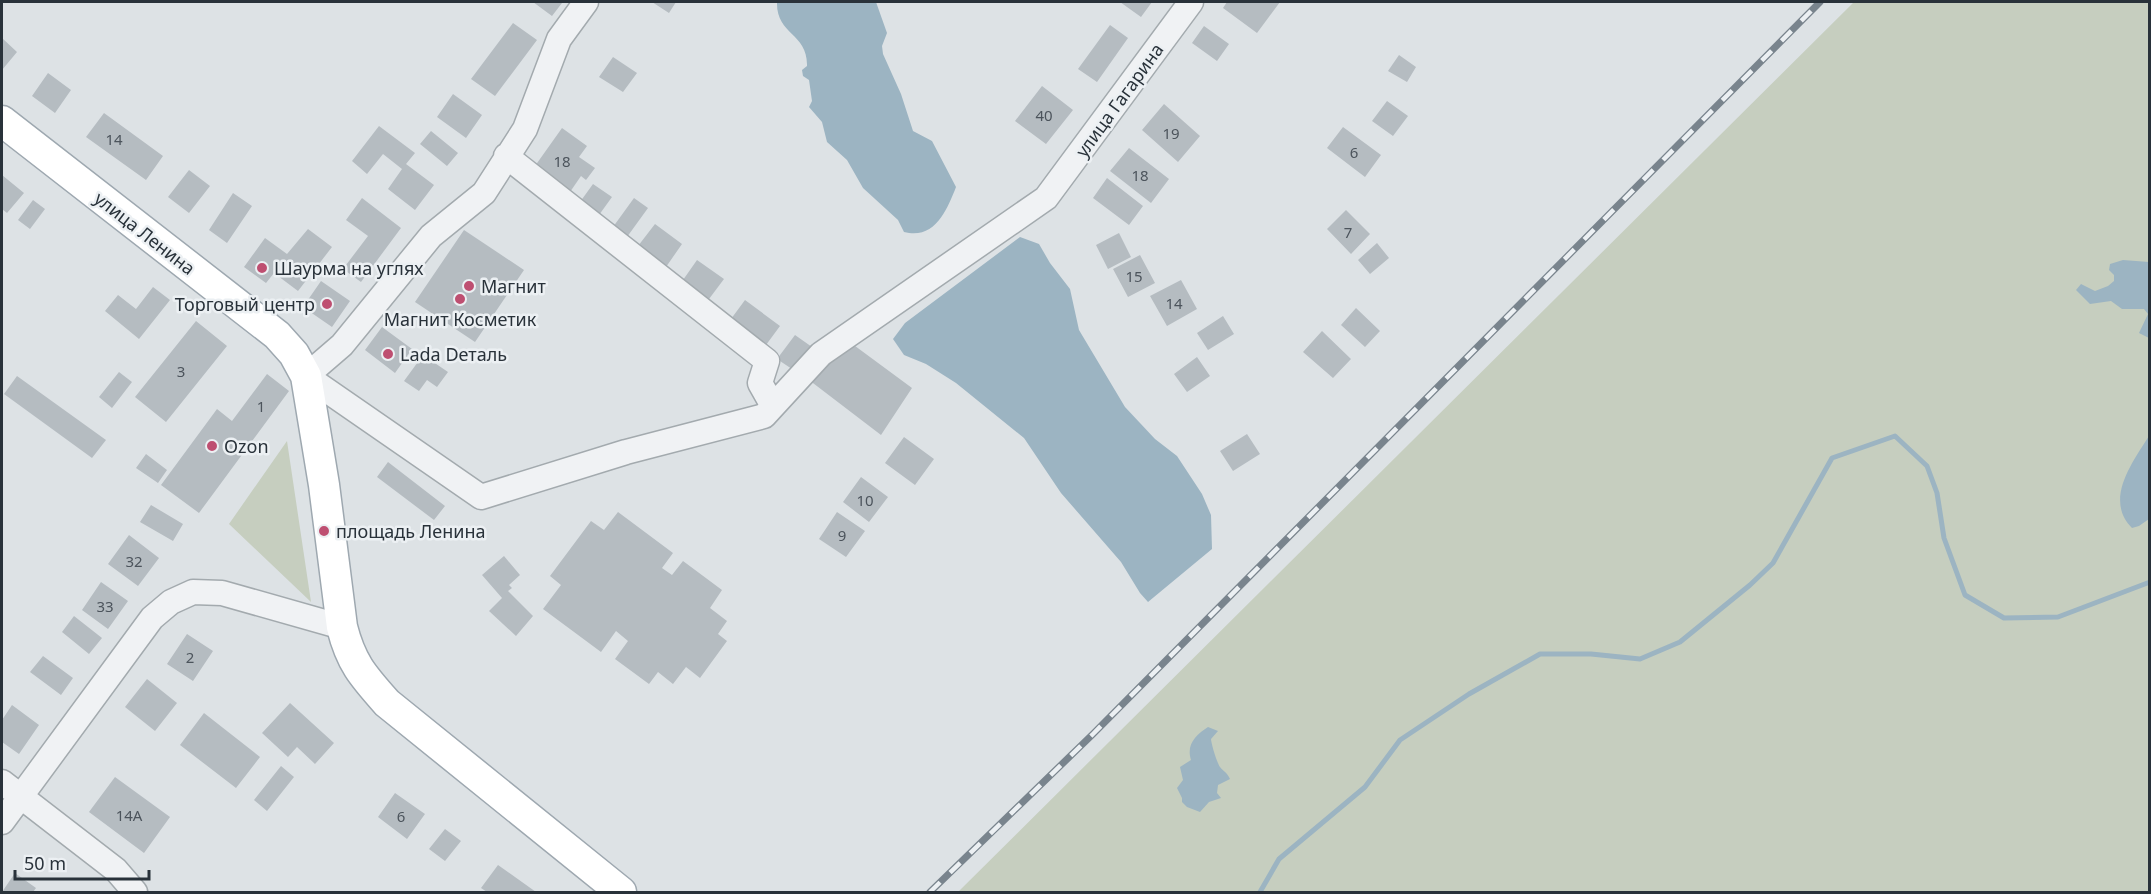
<svg xmlns="http://www.w3.org/2000/svg" width="2151" height="894" viewBox="0 0 2151 894" font-family="'Noto Sans',sans-serif">
<rect width="100%" height="100%" fill="#dde2e5"/>
<path fill="#c6cebf" d="M1854,2H2149V892H958Z
M287,441L311,602L229,524Z"/>
<path fill="#9cb4c2" d="M777,2H876L887,33L882,46L883,54L901,94L913,131L932,141L956,187C947,210 935,240 904,232L898,220L863,188L847,160L827,142L822,122L809,107L812,101L809,80L803,76L802,70L807,66C808,33 776,35 777,2Z
M1020,237L1039,244L1050,263L1070,289L1079,330L1125,407L1155,439L1177,456L1202,494L1211,515L1212,549L1148,602L1140,593L1121,562L1061,493L1024,438L956,383L926,364L904,355L893,339L905,323Z
M2123,260L2149,262V338L2139,333L2148,314L2144,309H2122L2111,301L2090,304L2076,290L2081,284L2095,291L2108,286L2114,281V275L2109,270L2110,264Z
M2149,436V519L2139,526L2132,528C2104,500 2132,463 2149,436Z
M1208,727L1218,731L1211,739C1211,743 1217,763 1220,767C1224,772 1227,772 1230,779L1218,785L1217,793L1221,798L1209,802L1200,812L1187,807L1182,802V798L1177,788L1183,780L1180,767L1191,760C1186,744 1196,735 1208,727Z"/>
<g fill="none" stroke-linecap="round" stroke-linejoin="round">
<path stroke="#9cb4c2" stroke-width="5" d="M1260,892L1279,859L1365,787L1400,740L1469,694L1540,654H1591L1640,659L1680,642L1750,585L1773,563L1832,458L1895,436L1927,466L1937,493L1944,538L1965,595L2004,618L2058,617L2150,582"/>
</g>
<path fill="#b5bcc1" d="M533,2H560L562,3L552,16Z
M652,2H676L669,13Z
M1120,2H1152L1141,17Z
M1227,2H1280L1257,33L1223,8Z
M513,23L537,40L495,96L471,79Z
M1110,25L1128,38L1097,82L1078,69Z
M1204,26L1229,44L1217,61L1192,43Z
M2,38L17,52L2,70Z
M1399,55L1416,67L1407,82L1388,71Z
M613,57L637,73L623,92L599,77Z
M48,73L71,90L55,113L32,96Z
M1042,86L1073,110L1046,144L1015,121Z
M453,94L482,115L466,138L437,117Z
M1387,101L1408,116L1393,136L1372,121Z
M1164,104L1200,136L1178,162L1142,130Z
M104,113L163,156L146,180L86,137Z
M379,126L415,153L406,164L434,185L415,210L388,189L402,169L383,154L367,174L352,161Z
M1343,127L1381,155L1365,177L1327,148Z
M562,128L587,146L579,157L595,168L586,180L581,176L570,192L535,166Z
M431,131L458,153L447,166L420,144Z
M1129,148L1169,179L1151,203L1110,171Z
M189,170L210,186L189,213L168,197Z
M2,175L24,193L7,213L2,209Z
M1107,178L1143,206L1129,225L1093,198Z
M593,184L612,197L599,215L580,202Z
M233,193L252,206L227,243L209,230Z
M362,198L401,228L361,282L343,269L368,236L346,220Z
M634,198L648,208L627,237L613,227Z
M33,200L45,209L30,229L18,220Z
M1346,210L1370,234L1351,254L1327,229Z
M655,224L682,244L666,267L638,246Z
M308,229L332,247L298,291L274,273L266,283L244,267L265,238L287,254Z
M464,230L524,270L475,342L415,302Z
M1119,233L1131,257L1108,269L1096,245Z
M1377,243L1389,258L1370,274L1358,260Z
M1140,255L1155,283L1128,297L1113,269Z
M697,260L724,279L709,299L683,280Z
M1181,280L1197,309L1167,326L1150,296Z
M321,281L350,301L332,327L303,307Z
M153,287L170,300L139,339L105,311L118,295L136,309Z
M745,300L780,326L766,345L731,319Z
M1356,308L1380,331L1365,347L1341,325Z
M1223,316L1234,334L1208,350L1197,333Z
M196,321L227,346L166,422L135,397Z
M382,327L412,349L395,373L365,350Z
M1322,331L1351,359L1333,378L1303,352Z
M795,335L812,347L795,371L777,359Z
M851,343L912,388L881,435L809,380Z
M423,355L448,372L437,387L427,380L419,391L404,381Z
M1197,357L1210,376L1187,392L1174,374Z
M119,372L132,382L112,408L99,397Z
M267,374L289,391L199,513L161,485L217,409L232,421Z
M17,376L106,440L92,458L4,394Z
M1247,434L1260,454L1233,471L1220,451Z
M904,437L934,459L915,485L885,463Z
M146,454L167,470L158,483L136,468Z
M388,462L445,506L434,520L377,477Z
M861,477L888,497L869,522L843,502Z
M151,505L183,524L173,541L140,522Z
M618,512L673,553L662,568L672,575L683,561L722,590L710,608L727,621L718,634L727,641L700,678L686,667L673,684L658,672L649,684L615,659L628,641L616,631L601,652L543,609L561,585L550,576L591,521L604,530Z
M837,512L865,531L846,557L819,539Z
M129,535L159,558L138,586L108,564Z
M504,556L520,575L509,585L512,588L508,591L533,616L516,636L489,611L502,598L482,575Z
M101,582L128,601L108,629L82,610Z
M74,616L102,638L89,654L62,632Z
M187,634L213,651L193,681L167,664Z
M43,656L73,678L61,695L30,672Z
M147,679L177,703L155,731L125,707Z
M290,703L334,743L315,764L297,747L288,757L262,733Z
M12,705L39,725L19,754L2,742V720Z
M204,713L260,757L236,788L180,745Z
M281,766L294,777L267,811L254,800Z
M115,777L170,817L144,853L89,812Z
M395,793L425,814L407,839L378,817Z
M445,829L461,841L445,861L429,849Z
M498,865L536,892H487L481,888Z
M15,873L36,888L33,892H2Z"/>
<g fill="none" stroke-linecap="round" stroke-linejoin="round">
<g stroke="#a3aaae" stroke-width="27">
<path id="minor" d="M586,2L559,39L525,129L484,193L431,236L342,345L306,376L481,497L626,452L764,416L821,354L1046,198L1191,2
M506,156L767,361L760,383L773,406
M2,782L116,870L135,892
M2,822L152,618L171,602L193,592L222,593L342,627"/>
</g>
<g stroke="#9ea8b0" stroke-width="33">
<path id="major" d="M2,121L277,335L294,354L306,376L324,485L342,627C351,663 363,676 387,703L621,892"/>
</g>
<use href="#minor" stroke="#f0f2f4" stroke-width="24"/>
<use href="#major" stroke="#fff" stroke-width="30"/>
<g stroke="#79848d" stroke-width="7">
<path id="rail" d="M930,892L1093,734L1820,2"/>
</g>
<use href="#rail" stroke="#ecf0f3" stroke-width="4.5" stroke-dasharray="14" stroke-linecap="butt"/>
</g>
<g fill="#be4f71" stroke="#ecf0f3" stroke-width="2">
<circle cx="262" cy="268" r="6"/>
<circle cx="469" cy="286" r="6"/>
<circle cx="460" cy="299" r="6"/>
<circle cx="327" cy="304" r="6"/>
<circle cx="388" cy="354" r="6"/>
<circle cx="212" cy="446" r="6"/>
<circle cx="324" cy="531" r="6"/>
</g>
<g text-anchor="middle" dominant-baseline="central" stroke-width="5" stroke-linejoin="round" paint-order="stroke">
<g font-size="15" fill="#4c545c">
<text x="1044" y="115">40</text>
<text x="1171" y="133">19</text>
<text x="114" y="139">14</text>
<text x="1354" y="152">6</text>
<text x="562" y="161">18</text>
<text x="1140" y="175">18</text>
<text x="1348" y="232">7</text>
<text x="1134" y="276">15</text>
<text x="1174" y="303">14</text>
<text x="181" y="371">3</text>
<text x="261" y="406">1</text>
<text x="865" y="500">10</text>
<text x="842" y="535">9</text>
<text x="134" y="561">32</text>
<text x="105" y="606">33</text>
<text x="190" y="657">2</text>
<text x="129" y="815">14А</text>
<text x="401" y="816">6</text>
</g>
<g font-size="18" fill="#29323a" stroke="#ecf0f3">
<text transform="translate(1119 100) rotate(-54)">улица Гагарина</text>
<text transform="translate(145 233) rotate(38)">улица Ленина</text>
</g>
<g font-size="18" fill="#29323a" stroke="#ecf0f3" text-anchor="start">
<text x="274" y="268">Шаурма на углях</text>
<text x="481" y="286">Магнит</text>
<text x="315" y="304" text-anchor="end">Торговый центр</text>
<text x="460" y="319" text-anchor="middle">Магнит Косметик</text>
<text x="400" y="354">Lada Dеталь</text>
<text x="224" y="446">Ozon</text>
<text x="336" y="531">площадь Ленина</text>
</g>
</g>
<rect width="2151" height="894" fill="none" stroke="#29323a" stroke-width="6"/>
<path d="M15 870v9h134v-9" fill="none" stroke="#29323a" stroke-width="3"/>
<text x="24" y="870" font-size="18" fill="#29323a" stroke="#ecf0f3" stroke-width="4.5" paint-order="stroke">50 m</text>
</svg>
